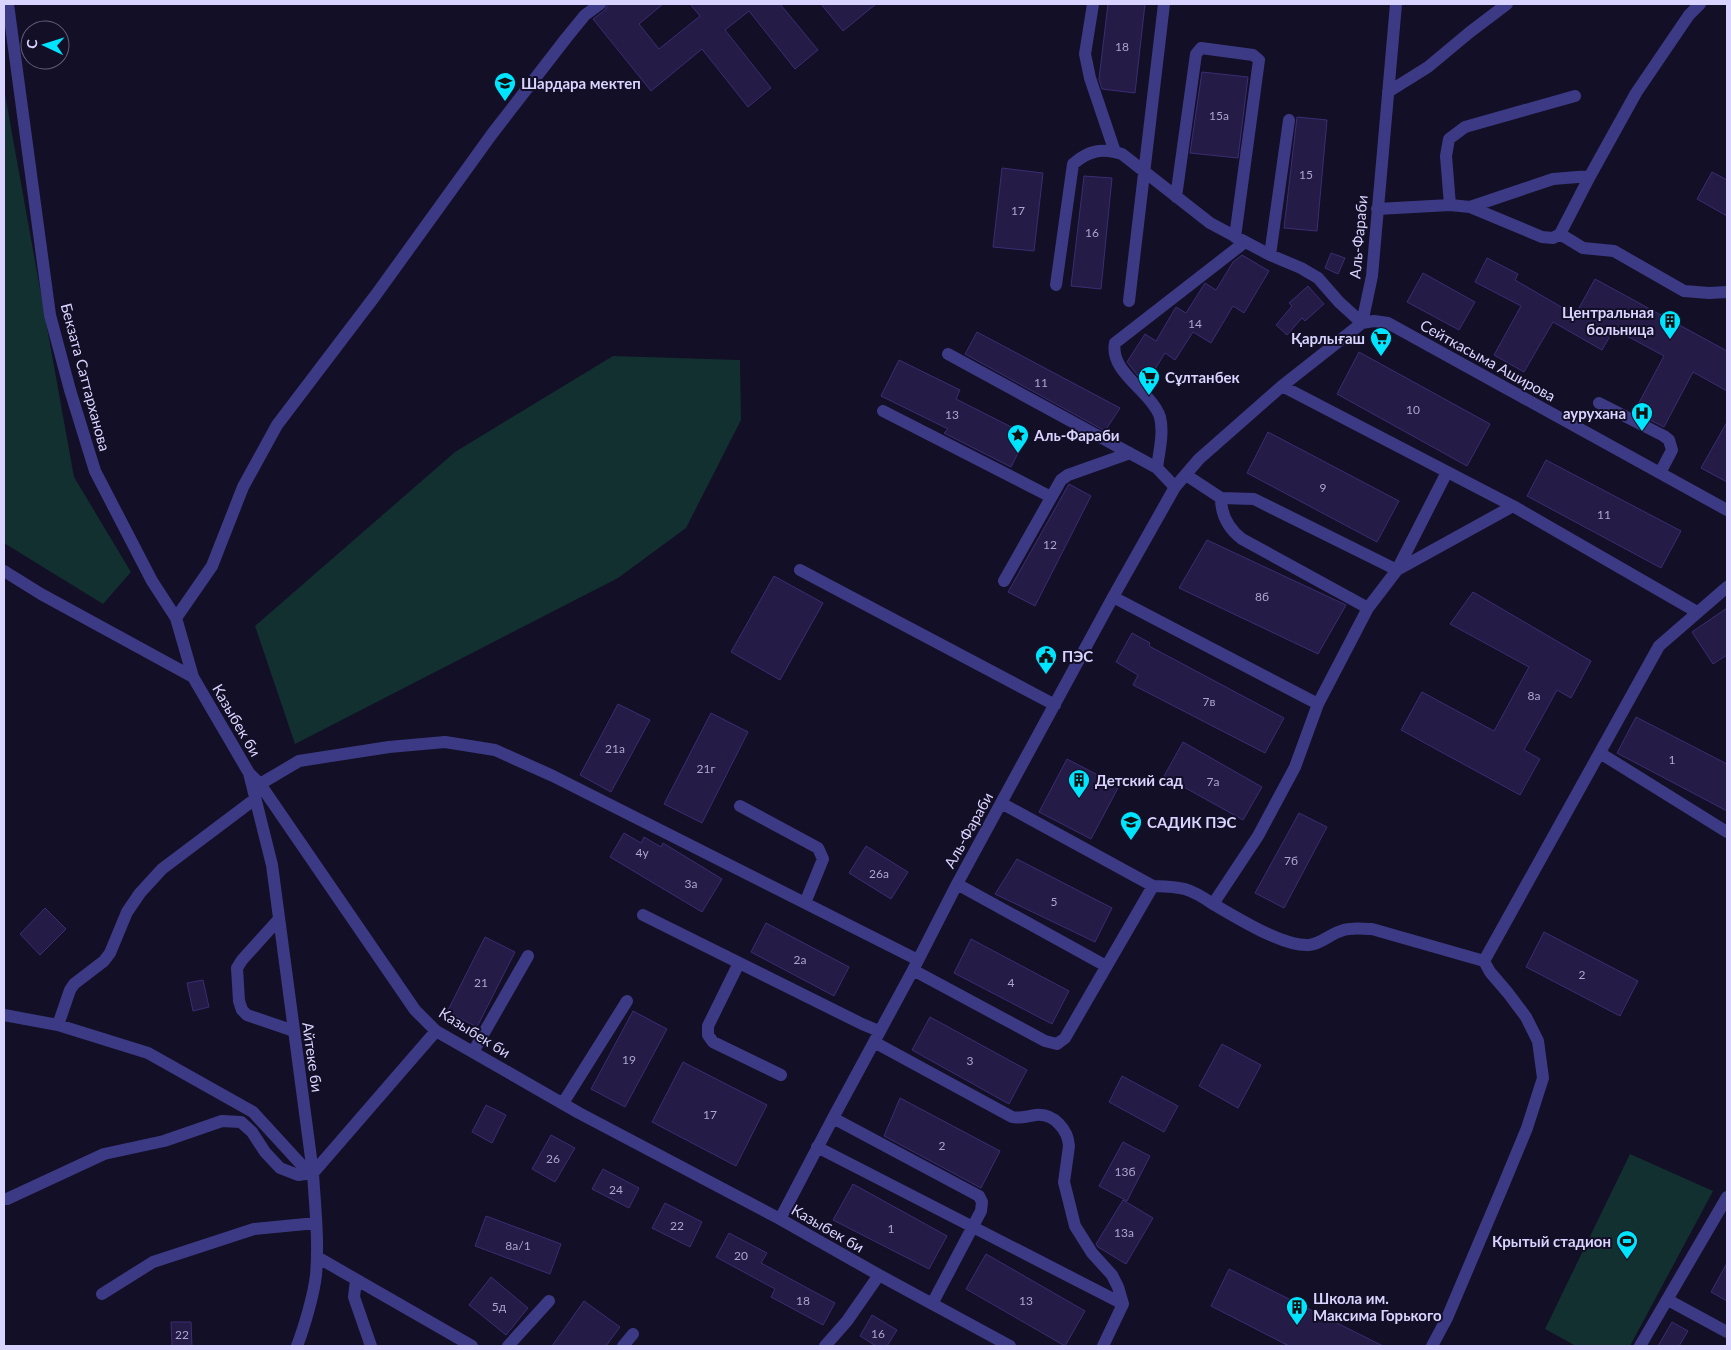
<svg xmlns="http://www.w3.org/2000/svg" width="1731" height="1350" viewBox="0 0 1731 1350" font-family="Lato,sans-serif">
<rect width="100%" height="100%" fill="#130f26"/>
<path fill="#12302f" d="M4,89L74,477L131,572L103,604L4,543Z
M613,356L740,360L741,420L686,528L618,578L295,744L255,626L455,452Z
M1630,1154L1713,1191L1630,1346H1576L1545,1329Z"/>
<path fill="#241b47" stroke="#3b2d73" d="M608,4H663L639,24L659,49L700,16L690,4H780L818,50L795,69L749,11L725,30L771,88L748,107L702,49L651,91L593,19L605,10Z
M821,4H876L843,31Z
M1108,4H1145L1135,93L1102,89L1099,79Z
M1202,72L1248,77L1238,158L1190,153Z
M1297,117L1327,120L1317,231L1284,228Z
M1002,168L1043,173L1034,251L993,247Z
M1712,172L1727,180V216L1697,199Z
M1084,176L1112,178L1101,289L1071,286Z
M1331,253L1345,258L1338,274L1325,268Z
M1242,255L1269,271L1244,313L1233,306L1211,343L1193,332L1175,360L1165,353L1147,382L1138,376L1127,362L1145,334L1156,341L1176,307L1186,313L1205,283L1216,290L1233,262Z
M1487,258L1518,274L1515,280L1575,315L1595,279L1727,351V391L1693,372L1664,427L1634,412L1664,356L1614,329L1602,350L1553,322L1524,372L1494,355L1521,306L1475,282Z
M1423,273L1475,302L1459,330L1407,302Z
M1308,286L1324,304L1305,321L1302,318L1287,335L1276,325L1292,306L1289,303Z
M977,332L1120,408L1105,431L965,354Z
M1359,352L1490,424L1467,466L1337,394Z
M899,360L960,390L956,399L1027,435L1011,467L944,433L948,429L881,396Z
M1727,422V482L1701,468Z
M1268,432L1399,501L1377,542L1247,473Z
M1546,460L1681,531L1661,568L1527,496Z
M1069,484L1091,496L1035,606L1008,592Z
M1207,540L1346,605L1318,654L1179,588Z
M774,576L823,603L780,680L731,652Z
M1473,592L1591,661L1571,698L1557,690L1524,750L1540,759L1520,795L1401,730L1422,692L1494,731L1529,667L1450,624Z
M1727,608V655L1713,664L1692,632Z
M1132,633L1150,643L1149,646L1284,718L1265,753L1133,685L1138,675L1116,662Z
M618,704L650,720L611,792L580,775Z
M711,713L748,732L702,823L664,804Z
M1636,717L1727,764V811L1617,753Z
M1183,742L1262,787L1243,820L1164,776Z
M1067,759L1119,786L1091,839L1039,812Z
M1299,813L1327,827L1284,908L1255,893Z
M624,833L641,843L644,837L661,847L663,843L722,879L702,912L610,857Z
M866,846L908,872L891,899L849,873Z
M1017,859L1112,908L1095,942L995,894Z
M45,908L66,929L40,955L20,934Z
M766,923L849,967L834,996L751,952Z
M1544,932L1638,981L1620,1016L1526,967Z
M485,937L515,952L477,1027L447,1012Z
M971,939L1069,991L1052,1024L954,973Z
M203,980L209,1007L193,1011L187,983Z
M633,1011L667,1029L625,1107L591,1089Z
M930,1017L1027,1070L1009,1104L912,1050Z
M1222,1044L1261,1065L1238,1108L1199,1086Z
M683,1062L767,1105L736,1166L652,1122Z
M1122,1076L1178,1106L1164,1132L1109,1102Z
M900,1098L1000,1151L981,1188L884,1136Z
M486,1105L506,1115L492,1143L472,1132Z
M551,1135L575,1148L555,1182L532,1169Z
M1123,1142L1150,1156L1127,1201L1099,1186Z
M603,1169L639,1188L629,1208L592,1189Z
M853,1184L947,1236L929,1269L833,1220Z
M1123,1200L1153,1218L1126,1264L1098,1247L1096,1244Z
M665,1203L702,1222L690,1247L652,1228Z
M486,1216L561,1244L550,1274L475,1246Z
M729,1233L767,1253L761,1263L835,1303L823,1325L771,1297L775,1289L716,1257Z
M986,1254L1085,1311L1065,1346L966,1289Z
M1727,1263V1301L1711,1292Z
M1229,1269L1383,1346H1289L1211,1306Z
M491,1277L528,1308L506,1335L469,1305Z
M584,1301L620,1327L606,1346H552Z
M872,1315L897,1330L887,1346H876L860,1336Z
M171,1322H191L192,1346H172Z
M1672,1322L1688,1331L1679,1346H1658Z"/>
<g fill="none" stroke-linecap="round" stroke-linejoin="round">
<path stroke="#3d3a85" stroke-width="12" d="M8,4L50,315L70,390L95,471L152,581L176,618L193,677
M1093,4L1085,54L1090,78L1115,152
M1388,92L1428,67L1470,32L1507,4
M1176,197L1196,54L1201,48L1253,55L1259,60L1235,237
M1450,205L1446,156L1449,139L1465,127L1575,96
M1470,207L1542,237L1553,238L1560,234L1590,176
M1377,209L1450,205L1470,207L1553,179L1590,176L1636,93L1689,15L1700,4
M1560,234L1583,248L1614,251L1684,291L1709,293L1727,292
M1270,255L1289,120
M1056,285L1073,164C1089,150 1102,148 1122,154L1210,223L1270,255L1301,268L1318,278L1339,302L1362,323
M1129,301L1164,4
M1362,323L1374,321L1388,323L1727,510
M948,354L1157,468L1175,487
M1282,386L1513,506L1697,612
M1599,403L1664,436L1669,440L1672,450L1660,473
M883,411L1051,497
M1157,468C1159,452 1164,433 1160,417C1152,392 1109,372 1115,343L1245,242
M1186,475L1221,498L1254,499L1397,570L1447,472
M1221,498C1221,515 1229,529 1242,539L1368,608
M800,570L1055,705
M4,571L41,594L193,677L249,773L260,784L415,1010L436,1031L579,1113L780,1219L879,1275L1010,1346
M1004,581L1061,480L1068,475L1130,453
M1113,597L1318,704
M176,618L212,566L243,487L277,425L375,296L492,134L567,37L585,15L600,4
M1600,753L1727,832
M249,773L272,865L313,1173C315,1207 319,1241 316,1275C314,1294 304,1328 297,1346
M260,784L299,761L389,747L445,742L495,750L553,776L918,960
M1001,803L1153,886C1182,887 1188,887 1213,904L1258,836L1295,767L1318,704L1368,608L1397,570L1513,506
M740,806L818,848L823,859L805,903
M957,884L1106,966
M1213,904C1236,917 1283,947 1309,945C1321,944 1330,934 1341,931C1351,927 1361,929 1372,929L1484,961
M643,915L862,1024L879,1031
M279,919L242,960L237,968L239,1001L242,1010L247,1015L294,1031
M739,963L708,1026V1035L713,1042L781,1075
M913,970L1045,1041L1057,1044L1065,1038L1153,886
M4,1015L58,1025L148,1053L253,1112L309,1173
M58,1025L70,990L74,984L104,961L110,953L127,912L140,893L162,869L255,799
M874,1042L1012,1117C1021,1119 1027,1116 1036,1115C1054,1113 1068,1130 1069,1146L1064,1182L1075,1226L1092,1253L1112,1275L1118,1287L1123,1304L1103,1346
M473,1052L528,956
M563,1103L627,1001
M833,1118L979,1196L982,1202L981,1211L932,1304
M817,1147L1123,1304
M7,1199L104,1154L164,1141L222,1121L241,1122L252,1132L265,1152L280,1168L298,1175L313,1173L436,1031
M780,1219L833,1118L913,970L957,884L1113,597L1175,487L1199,459L1282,386L1362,323L1372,276L1396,4
M317,1257L472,1346
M356,1280L354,1297L371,1346
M102,1294L153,1262L254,1229L316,1223
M1668,1300L1727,1332
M508,1346L549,1301
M623,1346L633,1334
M825,1346L847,1321L879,1275
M1432,1346L1447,1318L1503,1186L1527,1128L1543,1078L1538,1041L1526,1017L1508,993L1490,972L1484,961L1659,646L1727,587
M1640,1346L1727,1197"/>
</g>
<defs>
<g id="school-pin" transform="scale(1.125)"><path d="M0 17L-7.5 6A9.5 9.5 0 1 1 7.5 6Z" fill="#00e5ff" stroke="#130f26"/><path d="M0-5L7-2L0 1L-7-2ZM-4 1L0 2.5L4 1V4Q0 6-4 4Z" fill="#111"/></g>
<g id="building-pin" transform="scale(1.125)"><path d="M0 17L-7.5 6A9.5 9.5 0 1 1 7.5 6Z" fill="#00e5ff" stroke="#130f26"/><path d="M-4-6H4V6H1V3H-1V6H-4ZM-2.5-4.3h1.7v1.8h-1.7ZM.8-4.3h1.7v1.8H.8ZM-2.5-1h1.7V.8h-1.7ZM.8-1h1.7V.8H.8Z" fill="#111"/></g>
<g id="supermarket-pin" transform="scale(1.125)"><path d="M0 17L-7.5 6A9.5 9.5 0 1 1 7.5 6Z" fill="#00e5ff" stroke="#130f26"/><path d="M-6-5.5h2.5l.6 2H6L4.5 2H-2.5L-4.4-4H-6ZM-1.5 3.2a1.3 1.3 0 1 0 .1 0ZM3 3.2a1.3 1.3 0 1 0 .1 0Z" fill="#111"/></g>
<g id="hospital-pin" transform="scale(1.125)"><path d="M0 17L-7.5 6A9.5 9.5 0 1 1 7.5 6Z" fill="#00e5ff" stroke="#130f26"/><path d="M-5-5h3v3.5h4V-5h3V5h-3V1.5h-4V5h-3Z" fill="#111"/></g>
<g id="sight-pin" transform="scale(1.125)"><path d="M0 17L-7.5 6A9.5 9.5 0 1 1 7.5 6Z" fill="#00e5ff" stroke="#130f26"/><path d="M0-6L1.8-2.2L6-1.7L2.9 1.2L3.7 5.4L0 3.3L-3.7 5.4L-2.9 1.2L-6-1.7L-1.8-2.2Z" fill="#111"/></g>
<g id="civic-pin" transform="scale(1.125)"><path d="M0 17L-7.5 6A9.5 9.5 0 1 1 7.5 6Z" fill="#00e5ff" stroke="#130f26"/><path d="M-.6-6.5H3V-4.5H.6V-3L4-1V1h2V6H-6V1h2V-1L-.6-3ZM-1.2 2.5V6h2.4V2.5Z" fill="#111"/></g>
<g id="stadium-pin" transform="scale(1.125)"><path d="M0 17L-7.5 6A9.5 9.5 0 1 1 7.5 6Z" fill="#00e5ff" stroke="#130f26"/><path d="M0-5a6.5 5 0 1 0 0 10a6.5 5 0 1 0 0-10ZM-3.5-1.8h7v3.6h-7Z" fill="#111"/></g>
</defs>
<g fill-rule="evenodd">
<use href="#school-pin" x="505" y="83"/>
<use href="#building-pin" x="1670" y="321"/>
<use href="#supermarket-pin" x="1381" y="338"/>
<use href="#supermarket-pin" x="1149" y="377"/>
<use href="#hospital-pin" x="1642" y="413"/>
<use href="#sight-pin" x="1018" y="435"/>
<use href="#civic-pin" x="1046" y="656"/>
<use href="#building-pin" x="1079" y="780"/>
<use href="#school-pin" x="1131" y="822"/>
<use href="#stadium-pin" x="1627" y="1241"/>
<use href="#building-pin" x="1297" y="1307"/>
</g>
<g text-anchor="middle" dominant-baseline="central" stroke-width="4" stroke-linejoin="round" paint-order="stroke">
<g font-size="12" fill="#aca6d1">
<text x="1122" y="46">18</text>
<text x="1219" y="115">15а</text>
<text x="1306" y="174">15</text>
<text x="1018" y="210">17</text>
<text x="1092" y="232">16</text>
<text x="1195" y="323">14</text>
<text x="1041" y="382">11</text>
<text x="1413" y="409">10</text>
<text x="952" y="414">13</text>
<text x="1323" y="487">9</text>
<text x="1604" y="514">11</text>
<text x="1050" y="544">12</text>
<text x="1262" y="596">8б</text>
<text x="1534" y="695">8а</text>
<text x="1209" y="701">7в</text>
<text x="615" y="748">21а</text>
<text x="1672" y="759">1</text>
<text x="706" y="768">21г</text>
<text x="1213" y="781">7а</text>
<text x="642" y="852">4у</text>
<text x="1291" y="860">7б</text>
<text x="879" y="873">26а</text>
<text x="691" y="883">3а</text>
<text x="1054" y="901">5</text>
<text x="800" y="959">2а</text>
<text x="1582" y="974">2</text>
<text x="481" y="982">21</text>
<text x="1011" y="982">4</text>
<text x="629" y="1059">19</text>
<text x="970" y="1060">3</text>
<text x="710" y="1114">17</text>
<text x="942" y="1145">2</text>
<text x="553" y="1158">26</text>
<text x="1125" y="1171">13б</text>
<text x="616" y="1189">24</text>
<text x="677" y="1225">22</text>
<text x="891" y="1228">1</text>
<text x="1124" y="1232">13а</text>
<text x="518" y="1245">8а/1</text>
<text x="741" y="1255">20</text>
<text x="803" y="1300">18</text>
<text x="1026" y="1300">13</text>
<text x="499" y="1306">5д</text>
<text x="878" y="1333">16</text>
<text x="182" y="1334">22</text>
</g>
<g font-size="15" font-weight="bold" fill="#d9d4ff" stroke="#130f26" text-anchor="start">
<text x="521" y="83">Шардара мектеп</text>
<text x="1654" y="312" text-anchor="end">Центральная<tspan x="1654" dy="17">больница</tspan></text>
<text x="1365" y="338" text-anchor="end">Қарлығаш</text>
<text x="1165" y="377">Сұлтанбек</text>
<text x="1626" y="413" text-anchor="end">аурухана</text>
<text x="1034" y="435">Аль-Фараби</text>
<text x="1062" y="656">ПЭС</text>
<text x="1095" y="780">Детский сад</text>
<text x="1147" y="822">САДИК ПЭС</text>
<text x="1611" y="1241" text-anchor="end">Крытый стадион</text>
<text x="1313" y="1298">Школа им.<tspan x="1313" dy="17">Максима Горького</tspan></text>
</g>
<g font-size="15" fill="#d9d4ff" stroke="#130f26">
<text transform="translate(1358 237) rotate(-85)">Аль-Фараби</text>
<text transform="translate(1488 360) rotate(29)">Сейткасыма Аширова</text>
<text transform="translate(86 377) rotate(75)">Бекзата Саттарханова</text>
<text transform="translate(237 720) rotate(60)">Казыбек би</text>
<text transform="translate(968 830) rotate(-61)">Аль-Фараби</text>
<text transform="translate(475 1032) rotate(32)">Казыбек би</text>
<text transform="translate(313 1057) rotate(82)">Айтеке би</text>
<text transform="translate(828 1228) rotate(30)">Казыбек би</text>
</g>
</g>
<rect width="1731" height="1350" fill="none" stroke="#d9d4ff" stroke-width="10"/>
<g transform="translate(45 45) rotate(274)"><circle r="24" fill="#130f26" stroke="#625e7d"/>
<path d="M0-4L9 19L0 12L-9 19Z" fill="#00e5ff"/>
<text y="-8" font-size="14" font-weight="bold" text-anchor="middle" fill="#d9d4ff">С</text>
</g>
</svg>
